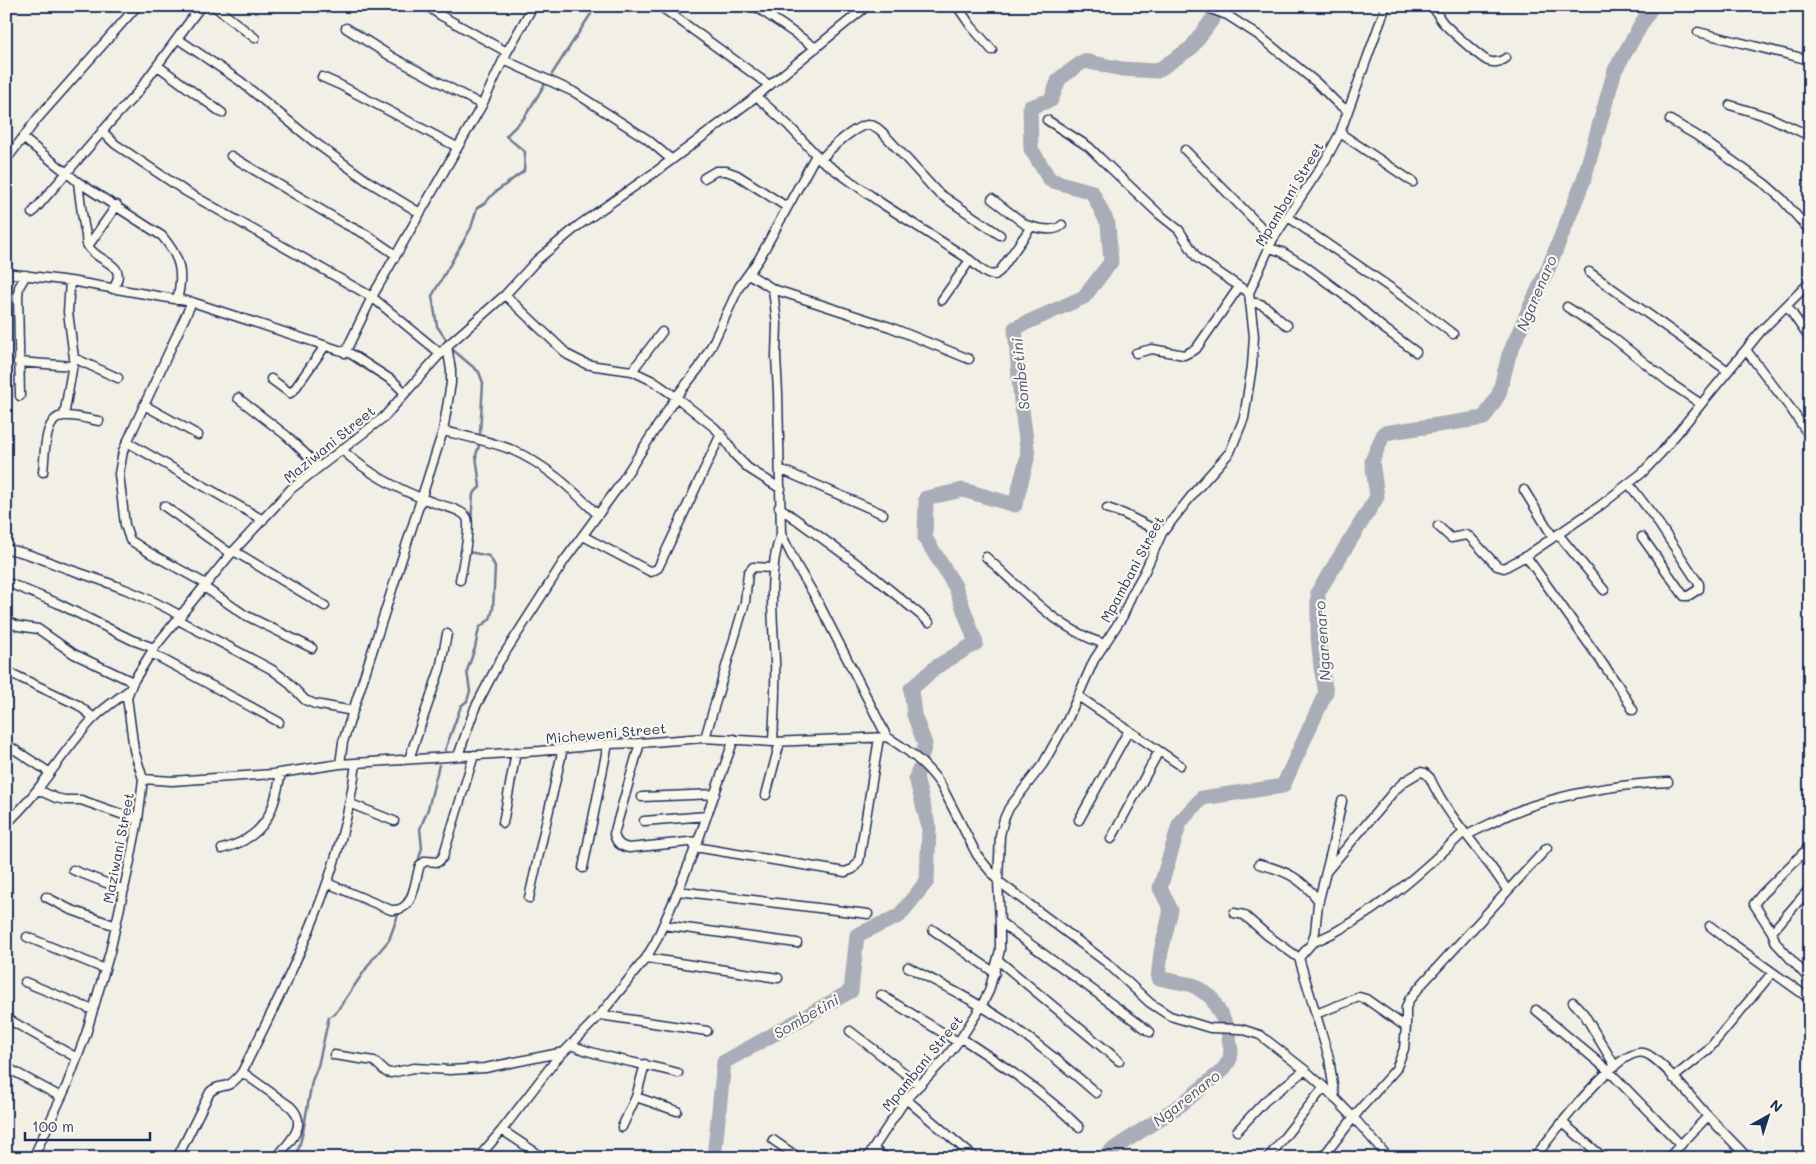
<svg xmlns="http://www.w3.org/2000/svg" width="1816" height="1164" viewBox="0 0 1816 1164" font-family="Mali,sans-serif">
<rect width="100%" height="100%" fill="#f2efe6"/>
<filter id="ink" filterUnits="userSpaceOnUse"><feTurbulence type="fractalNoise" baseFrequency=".02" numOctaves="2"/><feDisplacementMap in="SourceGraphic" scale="10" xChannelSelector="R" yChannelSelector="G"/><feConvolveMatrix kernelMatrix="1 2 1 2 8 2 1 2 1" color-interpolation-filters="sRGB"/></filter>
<g filter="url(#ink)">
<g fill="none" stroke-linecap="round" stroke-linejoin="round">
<path stroke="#707b93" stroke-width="2.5" d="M552,74L596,6
M480,433L483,383L479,372L453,350L437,326L432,296L471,228L477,208L485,203L494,193L524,171L525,152L506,136L524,118L545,84
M471,523L473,494L480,487L476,455L479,446
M445,750L461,706L467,701L470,691L467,671L475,648L479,628L490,619L493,609L495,566L489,556L469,552V548
M417,865L422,848L420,829L428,809L439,765
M401,906L408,893L413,880
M296,1158L303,1132L312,1081L318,1066L329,1017L335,1014L372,960L389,940L399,912"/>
<path stroke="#a9adb7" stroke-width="15" d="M1224,7L1225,6
M922,755L925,744L914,715L911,689L936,667L976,643L955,586L925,538L926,498L963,490L1015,505L1028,455L1021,402L1015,328L1084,297L1111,262L1108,224L1092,192L1050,180L1031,149L1030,107L1051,100L1059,79L1084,61L1122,69L1157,71L1191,48L1214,17
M714,1158L724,1062L851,991L857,935L899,916L927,881L929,828L916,778L918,771
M1105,1158L1112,1150L1182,1104L1223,1070L1230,1059L1231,1050L1227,1026L1211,997L1193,985L1158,978L1161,952L1171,910L1160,888L1180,822L1202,798L1283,786L1326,692L1321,668L1318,636V592L1377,497L1372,461L1384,433L1484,418L1499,394L1509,355L1529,309L1548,269L1583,182L1615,70L1652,6"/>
<g stroke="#1b2f5e" stroke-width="11">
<path id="minor" d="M214,6L255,38
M427,6L440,15L507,52
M660,6L769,85
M755,6L816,48
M957,6L971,26L992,50
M1203,6L1227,15L1258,35L1317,83L1337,103L1348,111
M1433,6C1436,11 1438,16 1441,20C1446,27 1481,58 1488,61C1494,63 1501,62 1506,58
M346,28L392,57L482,105
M1698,32L1810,60
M178,39L240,81L313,141L366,180L420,213
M504,60L574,92L647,139L672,160
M158,66L222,113
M322,77L340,85L457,147
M756,96L788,125L821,160L881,203L970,260L983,271L988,274L995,275L1000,271L1031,227
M1730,105L1769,117L1810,136
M1047,120L1089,147L1100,158L1159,214L1179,230L1197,258L1249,293
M1670,120L1696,135L1765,184L1781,198L1810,231
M102,131L115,144L185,191L372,297L441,354
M1340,133L1413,182
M23,138L78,182L162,236C180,257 184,272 177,300
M1185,150L1273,239
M231,156L343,223L367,235L396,255
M6,160L37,119L137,6
M821,160C828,150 857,124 869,125C875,125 879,129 883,133L937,192L1000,235
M704,178L716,171H726L737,175L787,207
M78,182C80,200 82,217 86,235C86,238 86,244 88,246C98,264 130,262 113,289
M992,199L1026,225C1036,228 1055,233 1062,225
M32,213L113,119L137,93L201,6
M1288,217L1411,302L1453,334
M88,246L117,205
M1270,248L1282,252L1305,266L1352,301L1382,327L1416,352
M1589,272L1728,371
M6,273L70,281L192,302L351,354L393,381L405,393
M749,274L773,289L890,327L969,359
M773,289L777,324L776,356L778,393L781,534L797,566L816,598L887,737
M505,295L568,355L586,364L596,366L632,371L653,381L676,397L715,428L724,438L735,455L748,468L781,489
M942,300L970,260
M192,302L123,451L119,474L125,525L130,540L150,553L206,584
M1250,303C1267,300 1274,318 1287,325
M1787,306L1810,339
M1567,307L1611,336L1670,383L1701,404
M1746,350L1791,409L1810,437
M345,353L372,297L482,105L507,52L533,6
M1136,353L1152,349L1184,355L1196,349L1239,287
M74,358L118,378
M18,362L73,366
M632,371L662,332
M271,379L290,393L294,390L325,346
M20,396L18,296L19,287L26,275
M238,398L287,436L319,467
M144,405L198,435
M64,416L74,358L68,312L70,281
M443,431C465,436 488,441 510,449C544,463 572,489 598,515
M127,442L263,520
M342,450C369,474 398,490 432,502C442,506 462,509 467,518C471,527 462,569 460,580
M780,469L883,514
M43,472C45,458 43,418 63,416C74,415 88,419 99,421
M1629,484L1655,518L1699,584V589L1688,596H1684L1642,537
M1524,490L1553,537
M164,506L231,554
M779,507L867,571L929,622
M1107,508L1124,514L1162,533
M1438,526L1451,538L1466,535L1470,537L1497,566L1504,568L1526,556L1601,505L1642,473L1661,453L1761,331L1810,282
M1558,534L1604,590
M583,536L651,572L658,568L721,434
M6,549C28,552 48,562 68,569C107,582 145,595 181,616
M234,551L325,606
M1526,556L1618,685L1633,710
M986,557C1022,589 1057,630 1105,644
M11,584L57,603L132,640L154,648
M204,587L245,615L312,648
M178,620L271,669L286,680L305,700L315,704L353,711
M6,621L18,626L38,629L74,654L133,682
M151,653L279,722
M6,671L78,705L94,718
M1078,696L1180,765
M1810,723V731
M705,738L745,602L748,573L753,567L774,568
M773,742C774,715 776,688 775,661C773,622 767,571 781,534
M640,743L614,834C616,843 621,847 629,848L698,841
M6,744L49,772
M458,756L475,708L499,662L564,561L619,486L676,397L699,368L713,343L739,287L759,259L816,155
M409,759L440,669L447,634
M340,764L343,742L353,711L443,431L451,383V370L447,346
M143,779L172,781L273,774L340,764L540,751L608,744L640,743L703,738L773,742L887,737C907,749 928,766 941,785L977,855L998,881L1106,962L1150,1003L1170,1016L1210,1028L1241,1029L1260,1035L1305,1070L1324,1087L1354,1118L1389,1158
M38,790L56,798L65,800H81L138,820
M766,795L780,742
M642,797L715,794
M351,804L394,821
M1079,820L1129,730
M644,821L707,816
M503,823L516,752
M6,824C40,793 61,753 92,720C102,709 116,700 128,691
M1467,835C1492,823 1517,809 1544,802C1584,790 1627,784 1668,782
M1111,839L1159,751
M1810,846L1762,894L1754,904L1772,932L1776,943L1810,980
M695,847L845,872L853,869L859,861L879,738
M222,849C266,837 273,813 281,773
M1259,864C1287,871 1301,878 1319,901
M583,868L608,744
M73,870L124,890
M1326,872L1395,790L1405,781L1420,772L1425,773L1430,778C1449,820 1483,851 1507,890
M327,883L391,910C415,912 414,882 420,865L426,861L438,862L443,857L474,755
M678,891L868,914
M46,897L69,909L116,926
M529,898L563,748
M1234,913L1244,915L1267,935L1299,958L1329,1058L1335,1099
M1000,922L1150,1032
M663,925L797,943
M1710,926L1729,941L1810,999
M933,930L995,973
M1772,932L1810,888
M27,937L105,969
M1312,943C1371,918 1418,876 1464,832
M646,958L778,978
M1299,958L1312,943L1315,932L1318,904L1332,848L1342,801
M998,960L1119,1061
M908,967C944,986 981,1004 1015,1028C1043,1048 1070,1070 1096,1093
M25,982L93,1010
M881,995L958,1042
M1573,1002L1584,1014L1615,1066
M1536,1010L1609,1071L1681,1145
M1316,1014L1359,997L1366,999L1406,1027
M600,1015L707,1031
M6,1018L77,1058
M850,1031L920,1085
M961,1038C1003,1065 1043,1092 1079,1127
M571,1045C605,1059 642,1063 678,1073
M334,1055L374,1061L386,1072L391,1073L414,1068L450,1070L485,1068L564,1052
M6,1067L61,1097
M1673,1078L1708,1050L1772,973
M636,1097L677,1111
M906,1099L975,1158
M1563,1123L1604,1158
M622,1127L636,1097L645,1064
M502,1130L544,1158
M1237,1131L1265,1101L1305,1070
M773,1140L799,1158
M873,1149L886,1158
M33,1158L67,1085L86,1034L110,952L129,866L138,820L143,779L134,750L127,697L133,682L154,648L229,556L291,489L384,417L447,346L505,295L537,260L579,225L658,170L749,102L867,6
M177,1158L210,1092C217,1085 222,1088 230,1084C235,1081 239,1076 242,1072
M276,1158C289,1142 309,1126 291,1107L242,1072C291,974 343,873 356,763
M478,1158L502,1130L555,1061L600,1015L646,958L656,941L678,891L698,841L734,739
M867,1158L906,1099L944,1060L961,1038L981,1007L989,991L1000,950V922L998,881L1000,835L1004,819L1009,808L1043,764L1067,721L1094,660L1123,616L1132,594L1145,571L1162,533L1197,489L1230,452L1244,418L1252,366L1254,336L1249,293L1273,239L1326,159L1340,133L1386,6
M1268,1158L1324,1087
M1322,1158L1361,1108L1396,1069L1404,1049L1406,1027V1008L1409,1000L1423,983L1547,848
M1534,1158C1551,1137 1617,1046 1644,1053C1660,1057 1694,1101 1706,1114C1720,1129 1734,1143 1748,1158
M1668,1158L1708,1116"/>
</g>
<use href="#minor" stroke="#fbf7ec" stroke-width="8"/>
</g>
</g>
<g text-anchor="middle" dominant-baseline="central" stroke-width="4.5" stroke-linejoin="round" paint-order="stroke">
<g font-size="14" fill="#1b2f5e" stroke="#fbf7ec">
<text transform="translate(1289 194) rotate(-59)">Mpambani Street</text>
<text transform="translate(329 444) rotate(-39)">Maziwani Street</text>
<text transform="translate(1132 569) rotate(-62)">Mpambani Street</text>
<text transform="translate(606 733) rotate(-5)">Micheweni Street</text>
<text transform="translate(118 848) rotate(-79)">Maziwani Street</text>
<text transform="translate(922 1063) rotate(-51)">Mpambani Street</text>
</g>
<g font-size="15" font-style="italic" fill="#465579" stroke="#fbf7ec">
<text transform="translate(1536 293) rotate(-67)">Ngarenaro</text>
<text transform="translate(1020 374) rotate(-96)">Sombetini</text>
<text transform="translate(1322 641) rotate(-94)">Ngarenaro</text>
<text transform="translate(806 1016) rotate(-30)">Sombetini</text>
<text transform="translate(1186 1098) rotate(-38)">Ngarenaro</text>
</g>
</g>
<rect width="1816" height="1164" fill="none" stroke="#fbf7ec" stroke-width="25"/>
<rect x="12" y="12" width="1791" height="1139" fill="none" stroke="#1b2f5e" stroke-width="2" filter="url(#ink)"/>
<g transform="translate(1768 1116) rotate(39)" stroke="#fbf7ec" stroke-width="4" paint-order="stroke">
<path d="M0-4L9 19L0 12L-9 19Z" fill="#1b2f5e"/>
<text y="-8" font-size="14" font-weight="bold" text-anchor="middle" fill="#1b2f5e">N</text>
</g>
<path d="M25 1132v8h125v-8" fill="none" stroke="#1b2f5e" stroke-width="2.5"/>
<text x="32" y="1132" font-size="15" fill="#1b2f5e" stroke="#fbf7ec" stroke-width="4" paint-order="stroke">100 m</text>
</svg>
